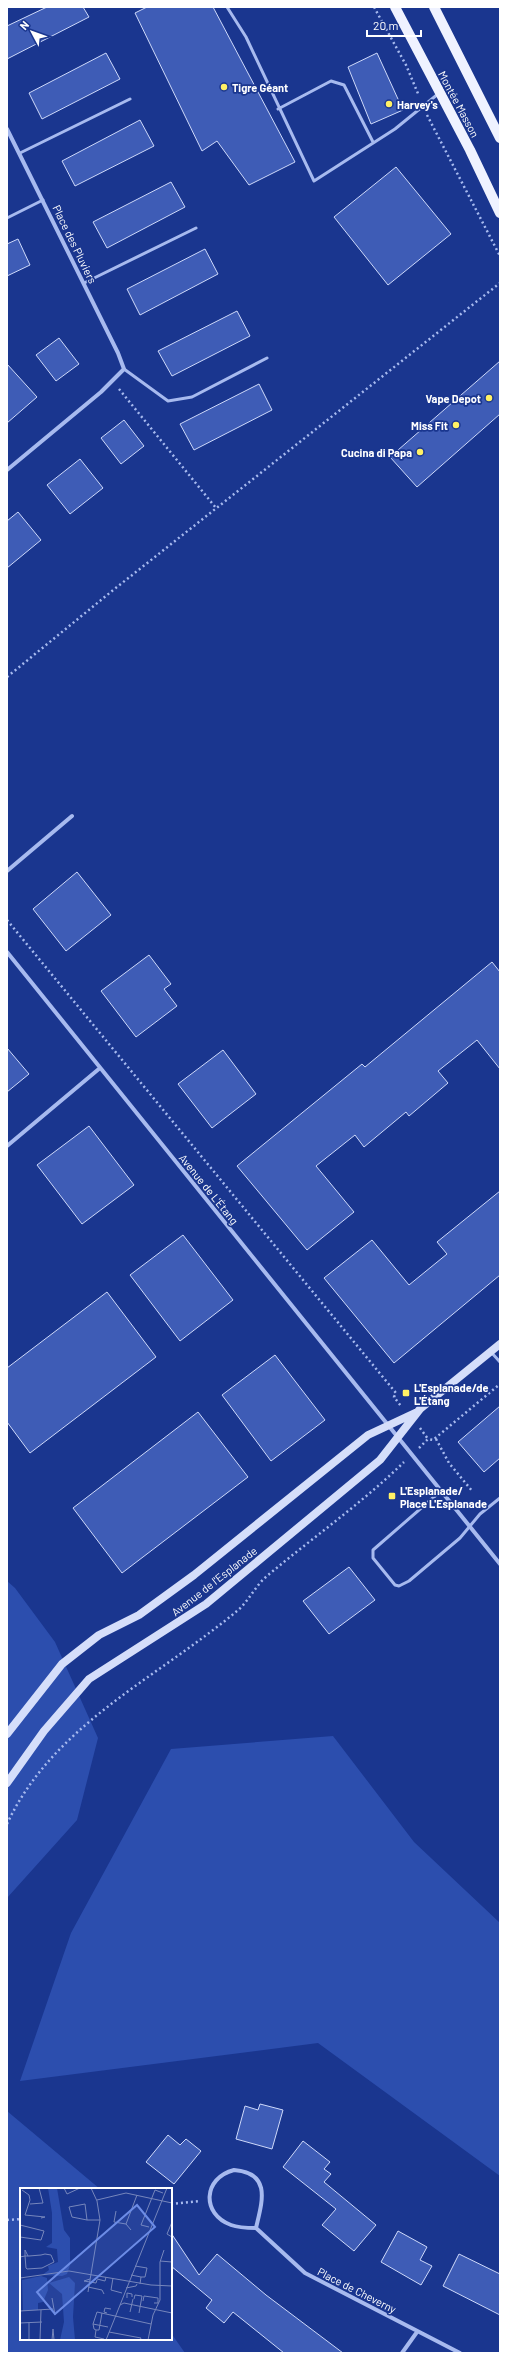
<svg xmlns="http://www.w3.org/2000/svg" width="507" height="2360" viewBox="0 0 507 2360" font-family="Barlow,sans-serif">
<rect width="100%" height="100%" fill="#1a368f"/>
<path fill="#2c4eae" d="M7,1581L15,1588L55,1642L98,1738L77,1820L7,1898Z
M333,1736L414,1842L500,1923V2176L318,2043L20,2081L71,1933L171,1749Z
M7,2111L100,2189H21V2339H171V2333L185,2353H7Z"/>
<path fill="#3e5cb6" stroke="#ced9fa" d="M47,7H83L89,17L7,59V26Z
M147,7H213L295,162L249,185L217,141L202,151L135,13Z
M106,53L120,79L42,119L29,93Z
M377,53L403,110L371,124L348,67Z
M140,120L154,146L75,186L62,161Z
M396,167L451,234L388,285L334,217Z
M171,182L185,207L107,248L93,222Z
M18,239L30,265L7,276V244Z
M205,249L218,274L140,315L127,289Z
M237,311L250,336L172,376L158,351Z
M59,338L79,364L56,381L36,355Z
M500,361V414L417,487L390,457Z
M7,364L37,397L7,423Z
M259,384L272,410L194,450L180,424Z
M124,420L144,446L121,464L101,438Z
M80,459L103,488L70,514L47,485Z
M18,512L41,540L7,568V521Z
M77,872L111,915L66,951L33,909Z
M149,955L171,984L164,989L177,1006L136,1037L101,991Z
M492,962L500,972V1069L477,1040L438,1071L448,1083L409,1116L406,1112L364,1147L355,1135L316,1166L354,1212L307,1250L237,1166L362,1064L365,1067Z
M7,1048L29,1074L7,1092Z
M223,1050L256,1094L212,1128L178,1084Z
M89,1126L134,1185L82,1224L37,1165Z
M500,1191V1275L394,1363L324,1278L372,1240L409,1285L447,1254L437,1242Z
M183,1235L233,1300L180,1341L130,1275Z
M107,1292L156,1357L30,1453L7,1422V1368Z
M275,1355L325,1420L271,1461L222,1395Z
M500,1406V1458L484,1472L458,1442Z
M198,1412L248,1477L122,1573L73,1508Z
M349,1567L375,1600L329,1634L303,1601Z
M260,2104L283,2110L272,2149L236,2139L245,2106L258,2110Z
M168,2135L180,2145L186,2139L201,2151L174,2184L146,2162Z
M303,2141L330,2162L324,2169L331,2174L324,2182L376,2225L354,2251L322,2225L336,2209L283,2167Z
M398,2231L427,2247L420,2260L432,2266L421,2285L381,2262Z
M171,2233L199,2275L217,2254L266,2295L343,2353H284L233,2312L224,2323L206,2308L212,2300L171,2266Z
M459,2254L500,2274V2315L443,2286Z"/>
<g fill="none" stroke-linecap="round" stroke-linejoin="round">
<path stroke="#a7baef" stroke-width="2.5" stroke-dasharray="2 3" stroke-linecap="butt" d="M374,7L406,65L419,96
M427,115L500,256
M119,389L216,508
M7,677L112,591L500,283
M7,920L396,1393L394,1397L401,1406
M420,1428L428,1439
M436,1439L449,1463L473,1492
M419,1448L428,1439L433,1440L500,1384
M7,1824C53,1725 157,1678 237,1611C249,1601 255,1586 267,1576C312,1538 361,1504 404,1462
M171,2204L200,2201
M7,2220L21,2219"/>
<path stroke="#a7baef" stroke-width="3" d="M227,7L246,37L314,181L395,129L438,94
M278,109L331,81L344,85L373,142
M20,153L130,99
M7,218L43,200
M84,283L196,228
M124,369L168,401L192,397L267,358
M491,1352L500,1362
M442,1490L373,1550V1558L395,1585L399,1586L409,1581L460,1538L480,1514L500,1498"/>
<path stroke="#a7baef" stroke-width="4" d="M7,129L118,353L124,369L101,392L7,470
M7,871L72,816
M7,952L500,1564
M7,1146L100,1068
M234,2170C272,2173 262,2202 256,2228C248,2228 239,2228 231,2225C201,2214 203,2178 234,2170Z
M256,2228L305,2273L460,2353
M402,2353L417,2332"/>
<path stroke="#d5defa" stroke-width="8" d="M7,1734L62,1664L99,1635L139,1615L194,1575L368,1435L415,1413
M7,1783L44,1731L89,1679L206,1604L380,1460L420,1409L500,1344"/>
<path stroke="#eff2ff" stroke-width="10" d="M395,7L470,150L500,213
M434,7L500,138"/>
</g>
<g fill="#fff165" stroke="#1a368f" stroke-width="1.5">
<circle cx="224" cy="87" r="4"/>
<circle cx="389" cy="104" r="4"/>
<circle cx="489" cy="398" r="4"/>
<circle cx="456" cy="425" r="4"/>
<circle cx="420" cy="452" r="4"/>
<rect x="402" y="1389" width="8" height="8" rx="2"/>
<rect x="388" y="1492" width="8" height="8" rx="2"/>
</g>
<g text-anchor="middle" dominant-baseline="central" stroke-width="3.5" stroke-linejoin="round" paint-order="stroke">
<g font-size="11" font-weight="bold" fill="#fff" stroke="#1a368f" text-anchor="start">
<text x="232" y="87">Tigre Géant</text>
<text x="397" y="104">Harvey's</text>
<text x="481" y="398" text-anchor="end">Vape Depot</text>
<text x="448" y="425" text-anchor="end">Miss Fit</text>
<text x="412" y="452" text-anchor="end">Cucina di Papa</text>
<text x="414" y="1387">L'Esplanade/de<tspan x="414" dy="13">L'Étang</tspan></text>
<text x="400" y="1490">L'Esplanade/<tspan x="400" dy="13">Place L'Esplanade</tspan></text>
</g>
<g font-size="11" fill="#fff" stroke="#1a368f">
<text transform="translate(459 104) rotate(62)">Montée Masson</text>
<text transform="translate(75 244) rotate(64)">Place des Pluviers</text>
<text transform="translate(209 1189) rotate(51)">Avenue de L'Étang</text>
<text transform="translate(214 1581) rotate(-38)">Avenue de l'Esplanade</text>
<text transform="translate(357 2290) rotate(27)">Place de Cheverny</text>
</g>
</g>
<g transform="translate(20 2188)">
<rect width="152" height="152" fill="#1a368f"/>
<path d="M28,0H37L44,42L50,50V77L47,86L42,88L22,87L29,82L28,78L38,74L37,61L26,59L32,55V25ZM21,88L27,90L28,102L23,114L18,115V122L3,123L2,92ZM49,89L55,95L53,129L55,152H40L44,134L42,106L29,95Z" fill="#2c4eae"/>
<path fill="none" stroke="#7686bc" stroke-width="1" d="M44,0L47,6L60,0M2,2L9,7L10,12L5,27M77,12L106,5L152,15M10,16L23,15L19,0M96,23L94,34L106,36L111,42M5,27L25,29L21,30M67,32L65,16L49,19L52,29L67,32H80M152,34L147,46L152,49M106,36L117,7M0,37L24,43L21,52L0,49M129,39L121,37L135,2L143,5M0,69L5,68H9L21,67L25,66L31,67L34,74L22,80L7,81L6,80L5,68V62L8,68M140,73L152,74M115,78L127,80L125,89H121M111,87L121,89L120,96M0,90L49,83L131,97L152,98M93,90L91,102L102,105M70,91L64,93L76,95L77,92M77,91L85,93L86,89M68,99L82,102L84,106M106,100L116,98L117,96M68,104L80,32L77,13L71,0M32,110L35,127M107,110V105L112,106V109M114,111L115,107L122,108L119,125M123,113L124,108L138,110V115H134M100,117L104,115L152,125M0,123L33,121M110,124L113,111M87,125L84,124L85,120L91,121M0,135L22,134M73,136L88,139M76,142H79L82,125M89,144L121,150L120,152M84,151L75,149L76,142L74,141L73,136L77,124L131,136M9,152V134M20,152L21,122M32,152L33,141L34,152M86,152L147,0M128,152L133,127L140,112V74L144,62"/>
<path fill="#6c8ce6" fill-opacity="0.15" stroke="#6c8ce6" stroke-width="2" d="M117,17L135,39L35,126L17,104Z"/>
<rect width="152" height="152" fill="none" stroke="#fff" stroke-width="2"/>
</g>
<rect width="507" height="2360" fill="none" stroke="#ffffff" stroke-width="16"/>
<g transform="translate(32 32) rotate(311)" stroke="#1a368f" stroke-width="3" paint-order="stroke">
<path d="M0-3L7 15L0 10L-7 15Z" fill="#ffffff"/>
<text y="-6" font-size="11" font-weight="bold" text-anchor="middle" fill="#ffffff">N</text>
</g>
<path d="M367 30v6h54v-6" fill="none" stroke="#ffffff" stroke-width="2"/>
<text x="373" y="30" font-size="12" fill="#ffffff" stroke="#1a368f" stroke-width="3" paint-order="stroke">20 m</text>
</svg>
